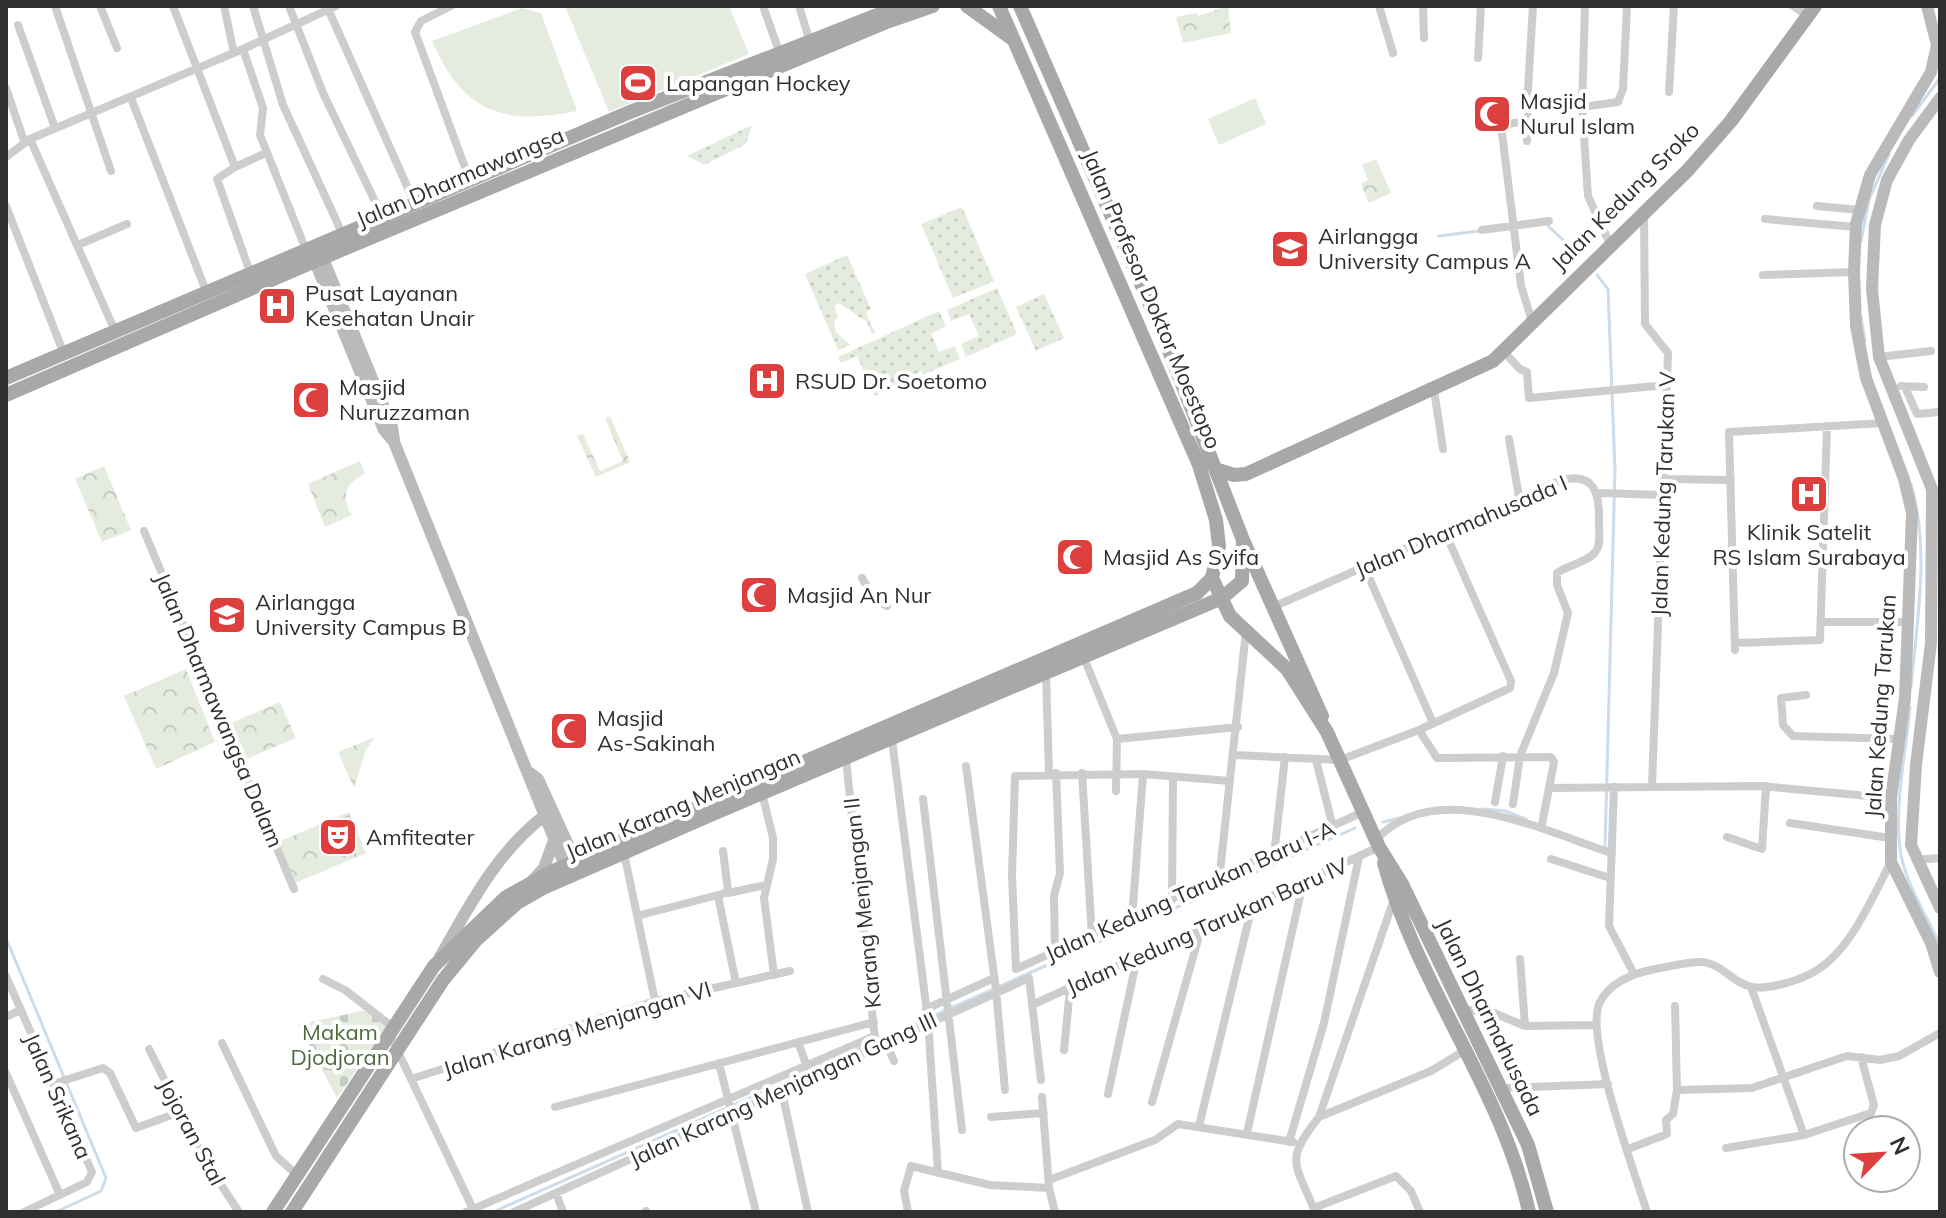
<svg xmlns="http://www.w3.org/2000/svg" width="1946" height="1218" viewBox="0 0 1946 1218" font-family="Mulish,sans-serif">
<defs>
<pattern id="forest-crowns" width="20" height="18" patternUnits="userSpaceOnUse" patternTransform="scale(2)"><rect width="20" height="18" fill="#e5ecdf"/><path d="M2 6a3 3 0 1 1 6 0M12 15a3 3 0 1 1 6 0" fill="none" stroke="#c5cbc0"/></pattern>
<pattern id="cemetery-stones" width="16" height="16" patternUnits="userSpaceOnUse" patternTransform="scale(2)"><rect width="16" height="16" fill="#e5ecdf"/><path d="M2 7V4a2 2 0 0 1 4 0v3zM10 15v-3a2 2 0 0 1 4 0v3z" fill="#c5cbc0"/></pattern>
<pattern id="garden-dots" width="8" height="8" patternUnits="userSpaceOnUse" patternTransform="scale(2)"><rect width="8" height="8" fill="#e5ecdf"/><path d="M2 2h.1M6 6h.1" fill="none" stroke="#c5cbc0" stroke-width="1.8" stroke-linecap="round"/></pattern>
</defs>
<rect width="100%" height="100%" fill="#fff"/>
<path fill="#e5ecdf" d="M565,6H729L749,54L609,112Z
M522,8L541,13L577,111C503,126 463,112 432,41Z
M1255,98L1266,124L1219,145L1208,119Z"/>
<path fill="url(#forest-crowns)" d="M1228,6L1231,33L1183,43L1176,17L1197,13L1198,16Z
M1376,159L1391,193L1369,203L1361,184L1368,180L1362,165Z
M610,416L630,462L596,477L577,436L583,434L600,471L623,461L605,418Z
M360,461L365,474C346,481 340,498 352,515L325,527L308,484Z
M104,466L131,530L102,542L75,479Z
M186,669L215,742L156,769L124,696Z
M280,702L296,738L244,760L229,724Z
M375,737L366,750L354,788L338,752Z
M349,812L366,853L295,883L278,842Z"/>
<path fill="url(#cemetery-stones)" d="M366,1010L386,1027L337,1098L298,1025Z"/>
<path fill="url(#garden-dots)" d="M752,125L746,144L704,165L687,156Z
M962,207L994,281L953,298L921,224Z
M847,255L871,309L866,312L875,333L872,334L867,322L839,303L834,306L838,316L834,322L836,332L850,345L838,350L805,274Z
M997,288L1017,334L966,357L961,344L979,336L969,314L951,321L947,310Z
M1044,294L1064,338L1036,351L1016,307Z
M939,311L946,326L931,334L939,352L954,346L960,359L923,375L921,371L875,396L857,356L841,363L838,357Z"/>
<g fill="none" stroke-linecap="round" stroke-linejoin="round">
<path stroke="#ccdceb" stroke-width="3" d="M1912,116L1940,78
M1546,224L1576,252
M1439,236L1479,231
M1861,241L1869,200L1889,154
M1597,275L1608,289L1615,470L1605,847
M1861,317L1865,341
M1911,484C1930,548 1917,622 1911,687
M1910,707C1906,751 1893,812 1901,855C1907,886 1927,916 1940,945
M1483,809L1505,811L1526,819
M1383,822L1400,818
M6,938L106,1178L101,1191L56,1212
M493,1212L1355,828"/>
<path stroke="#cdcdcd" stroke-width="8" d="M55,6L111,171
M100,6L117,48
M173,6L235,167L217,179L250,272
M224,6L234,53
M253,6L283,105L343,235
M289,6L323,93L383,218
M451,6L421,21L415,32L470,181
M763,6L780,54
M799,6L810,42
M1379,6L1393,53
M1423,6L1424,38
M1533,6L1527,106L1583,108
M1585,6L1582,107L1588,196L1610,244
M1793,6L1808,16
M329,11L415,204
M18,25L55,128
M243,49L263,108L260,135L306,250
M1478,58L1481,6
M6,88L24,141
M1669,92L1674,6
M131,98L206,291
M1582,107L1618,102L1623,89L1627,6
M1528,121L1501,125L1521,286L1532,321
M30,139L115,331
M1527,141L1528,116
M6,157L30,139L243,49L336,6
M235,167L266,153
M6,206L64,354
M1817,206L1860,210
M1644,212L1645,324L1668,353L1652,786
M1765,219L1856,227
M1482,230L1549,221
M78,245L127,224
M1763,275L1854,272
M1503,351L1520,369L1527,372L1529,398L1666,385
M1879,357L1931,351
M1901,386L1924,387
M1905,387L1917,414L1940,412
M1434,390L1443,449
M1509,439L1519,497
M1663,479L1731,480
M1599,493L1662,495
M144,531L294,889
M1364,566L1433,723
M862,578L875,600L887,606
M1273,607L1559,481C1596,470 1600,495 1599,525C1599,533 1601,544 1596,551C1589,562 1568,565 1557,573V585L1568,613L1554,673L1520,756L1513,804
M1821,622H1907
M1735,643L1820,640L1827,426
M1735,650L1729,432L1883,423
M1084,658L1117,739L1116,791
M1046,674L1049,773
M1806,695L1781,698L1783,725L1793,736L1898,739
M1419,730L1437,758L1551,757L1554,762L1549,788L1760,786L1891,798
M1117,739L1238,727
M892,740L928,1020L938,1173
M1235,755L1340,760L1419,730L1510,688L1511,681L1444,530
M846,759L875,1040
M1316,760L1333,827
M966,766L996,990L1005,1090
M1082,773L1092,937
M1230,781L1143,774L1015,776L1012,876L1016,969L1363,812
M1614,787L1609,926L1634,974
M762,793L773,838V859L764,898L774,975
M923,799L962,1130
M1495,802L1503,756
M1790,823L1890,838
M1542,824L1549,788
M1727,837L1762,849L1766,786
M1376,840C1435,775 1545,832 1612,853
M723,851L728,891L718,896L736,983
M624,853L655,1001
M1274,855L1285,757
M1551,859L1610,878
M1916,860L1940,858
M1219,881L1246,631
M728,893L766,885
M1172,900L1173,777
M637,916L718,895
M1132,918L1143,774
M1055,953L1054,896L1060,873L1056,773
M1520,959L1525,1026
M6,976L92,1172L87,1182L24,1212
M323,979L345,990L394,1028
M1751,987L1804,1135
M1034,1004L1379,847
M926,1009L994,978
M1462,1009L1494,1013L1525,1026L1594,1025
M6,1017L20,1010
M390,1035L474,1211
M798,1042L807,1067
M222,1043L276,1156L297,1175
M886,1043L894,1061
M149,1049L206,1162L239,1212
M1064,1050L1070,989
M719,1063L756,1212
M6,1073L60,1195
M411,1079L655,1001L790,971
M53,1084L103,1068L110,1073L136,1128L180,1112
M1501,1088L1608,1084
M1677,1090L1752,1088L1847,1056L1880,1060L1899,1056L1940,1033
M782,1092L808,1212
M1108,1094L1137,958
M1042,1097L1049,1188L1055,1212
M1152,1102L1201,929
M555,1107L874,1022
M991,1117L1044,1113
M1319,1117L1431,1071L1464,1051
M1199,1126L1252,906
M1247,1133L1303,883
M1289,1142L1324,1023L1359,857
M1726,1148L1804,1135L1871,1113L1874,1105L1861,1057
M1628,1149L1667,1134L1666,1120L1673,1114L1677,1090L1675,1006
M1049,1180L1155,1140L1178,1124L1293,1142
M556,1193L563,1212
M1314,1208L1396,1176L1411,1191L1420,1212
M646,1211V1212
M466,1212L875,1036
M514,1212L1029,978L1041,1080
M908,1212L904,1191L911,1166L990,1185L1049,1188
M1315,1212C1296,1163 1283,1162 1319,1117L1394,899
M1647,1212C1635,1173 1583,1034 1600,1002C1610,982 1635,973 1655,969C1670,967 1688,961 1703,962C1722,964 1734,984 1752,987C1768,990 1796,981 1810,974C1850,954 1871,899 1891,862"/>
<path stroke="#bababa" stroke-width="12" d="M1927,6L1937,45L1931,72L1870,175L1856,224L1854,272L1856,326L1866,378L1904,479L1912,513L1905,698L1891,798V862L1931,943L1940,972
M1940,98L1909,140L1887,180L1875,225L1872,289L1879,357L1932,489L1931,643L1916,765L1911,845L1940,908
M319,249L392,427L394,440
M311,252L384,430L394,442L568,873
M530,773L538,779L579,869
M533,880L544,868L554,840
M440,957C470,905 496,853 544,816"/>
<path stroke="#a8a8a8" stroke-width="14" d="M967,6L1014,40
M999,6L1199,465L1216,520L1219,546L1212,578L1230,616L1287,669L1327,732L1379,847L1402,884L1528,1145L1547,1212
M1020,6L1159,325L1243,540L1322,716
M6,378L630,112L900,6
M6,395L315,261L884,23L933,6
M1218,470L1234,475L1246,474L1493,361L1688,170L1731,121L1815,6
M1384,863C1417,985 1502,1089 1529,1212
M273,1212L434,966L506,897L551,872L699,807L1197,593L1212,578
M292,1212L443,980L476,940L517,903L545,887L708,816L1222,598L1242,581L1243,540"/>
</g>
<defs>
<g id="stadium-square" transform="scale(2)"><rect x="-9" y="-9" width="18" height="18" rx="4" fill="#dc3f3d" stroke="#fff"/><path d="M0-5a6.5 5 0 1 0 0 10a6.5 5 0 1 0 0-10ZM-3.5-1.8h7v3.6h-7Z" fill="#fff"/></g>
<g id="mosque-square" transform="scale(2)"><rect x="-9" y="-9" width="18" height="18" rx="4" fill="#dc3f3d" stroke="#fff"/><path d="M3.5-4.9A6 6 0 1 0 3.5 4.9A5 5 0 1 1 3.5-4.9Z" fill="#fff"/></g>
<g id="university-square" transform="scale(2)"><rect x="-9" y="-9" width="18" height="18" rx="4" fill="#dc3f3d" stroke="#fff"/><path d="M0-5L7-2L0 1L-7-2ZM-4 1L0 2.5L4 1V4Q0 6-4 4Z" fill="#fff"/></g>
<g id="hospital-square" transform="scale(2)"><rect x="-9" y="-9" width="18" height="18" rx="4" fill="#dc3f3d" stroke="#fff"/><path d="M-5-5h3v3.5h4V-5h3V5h-3V1.5h-4V5h-3Z" fill="#fff"/></g>
<g id="theatre-square" transform="scale(2)"><rect x="-9" y="-9" width="18" height="18" rx="4" fill="#dc3f3d" stroke="#fff"/><path d="M-5-5.5Q0-4 5-5.5V0Q5 5 0 6Q-5 5-5 0ZM-3.3-2.5H-1v1.5H-3.3ZM1-2.5H3.3v1.5H1ZM-2.8 1Q0 5.5 2.8 1Z" fill="#fff"/></g>
</defs>
<g fill-rule="evenodd">
<use href="#stadium-square" x="638" y="83"/>
<use href="#mosque-square" x="1492" y="114"/>
<use href="#university-square" x="1290" y="249"/>
<use href="#hospital-square" x="277" y="306"/>
<use href="#hospital-square" x="767" y="381"/>
<use href="#mosque-square" x="311" y="400"/>
<use href="#hospital-square" x="1809" y="494"/>
<use href="#mosque-square" x="1075" y="557"/>
<use href="#mosque-square" x="759" y="595"/>
<use href="#university-square" x="227" y="615"/>
<use href="#mosque-square" x="569" y="731"/>
<use href="#theatre-square" x="338" y="837"/>
</g>
<g text-anchor="middle" dominant-baseline="central" stroke-width="8" stroke-linejoin="round" paint-order="stroke">
<g font-size="22" fill="#303030" stroke="#fff" text-anchor="start">
<text x="666" y="83">Lapangan Hockey</text>
<text x="1520" y="101">Masjid<tspan x="1520" dy="25">Nurul Islam</tspan></text>
<text x="1318" y="236">Airlangga<tspan x="1318" dy="25">University Campus A</tspan></text>
<text x="305" y="293">Pusat Layanan<tspan x="305" dy="25">Kesehatan Unair</tspan></text>
<text x="795" y="381">RSUD Dr. Soetomo</text>
<text x="339" y="387">Masjid<tspan x="339" dy="25">Nuruzzaman</tspan></text>
<text x="1809" y="532" text-anchor="middle">Klinik Satelit<tspan x="1809" dy="25">RS Islam Surabaya</tspan></text>
<text x="1103" y="557">Masjid As Syifa</text>
<text x="787" y="595">Masjid An Nur</text>
<text x="255" y="602">Airlangga<tspan x="255" dy="25">University Campus B</tspan></text>
<text x="597" y="718">Masjid<tspan x="597" dy="25">As-Sakinah</tspan></text>
<text x="366" y="837">Amfiteater</text>
</g>
<g font-size="22" fill="#303030" stroke="#fff">
<text transform="translate(460 177) rotate(-23)">Jalan Dharmawangsa</text>
<text transform="translate(1625 196) rotate(-45)">Jalan Kedung Sroko</text>
<text transform="translate(1152 299) rotate(67)">Jalan Profesor Doktor Moestopo</text>
<text transform="translate(1663 494) rotate(-88)">Jalan Kedung Tarukan V</text>
<text transform="translate(1461 526) rotate(-23)">Jalan Dharmahusada I</text>
<text transform="translate(1880 706) rotate(-86)">Jalan Kedung Tarukan</text>
<text transform="translate(219 710) rotate(67)">Jalan Dharmawangsa Dalam</text>
<text transform="translate(683 804) rotate(-23)">Jalan Karang Menjangan</text>
<text transform="translate(1190 891) rotate(-24)">Jalan Kedung Tarukan Baru I-A</text>
<text transform="translate(862 903) rotate(-96)">Karang Menjangan II</text>
<text transform="translate(1207 926) rotate(-24)">Jalan Kedung Tarukan Baru IV</text>
<text transform="translate(1490 1017) rotate(64)">Jalan Dharmahusada</text>
<text transform="translate(577 1029) rotate(-17)">Jalan Karang Menjangan VI</text>
<text transform="translate(783 1089) rotate(-25)">Jalan Karang Menjangan Gang III</text>
<text transform="translate(58 1096) rotate(66)">Jalan Srikana</text>
<text transform="translate(192 1132) rotate(62)">Jojoran Stal</text>
</g>
<g font-size="22" fill="#4f6a3f" stroke="#fff">
<text x="340" y="1032">Makam<tspan x="340" dy="25">Djodjoran</tspan></text>
</g>
</g>
<rect width="1946" height="1218" fill="none" stroke="#303030" stroke-width="16"/>
<g transform="translate(1882 1154) rotate(65)"><circle r="38" fill="#ffffff" stroke="#acacac" stroke-width="2"/>
<path d="M0-6L14 30L0 20L-14 30Z" fill="#dc3f3d"/>
<text y="-12" font-size="22" font-weight="bold" text-anchor="middle" fill="#303030">N</text>
</g>
</svg>
